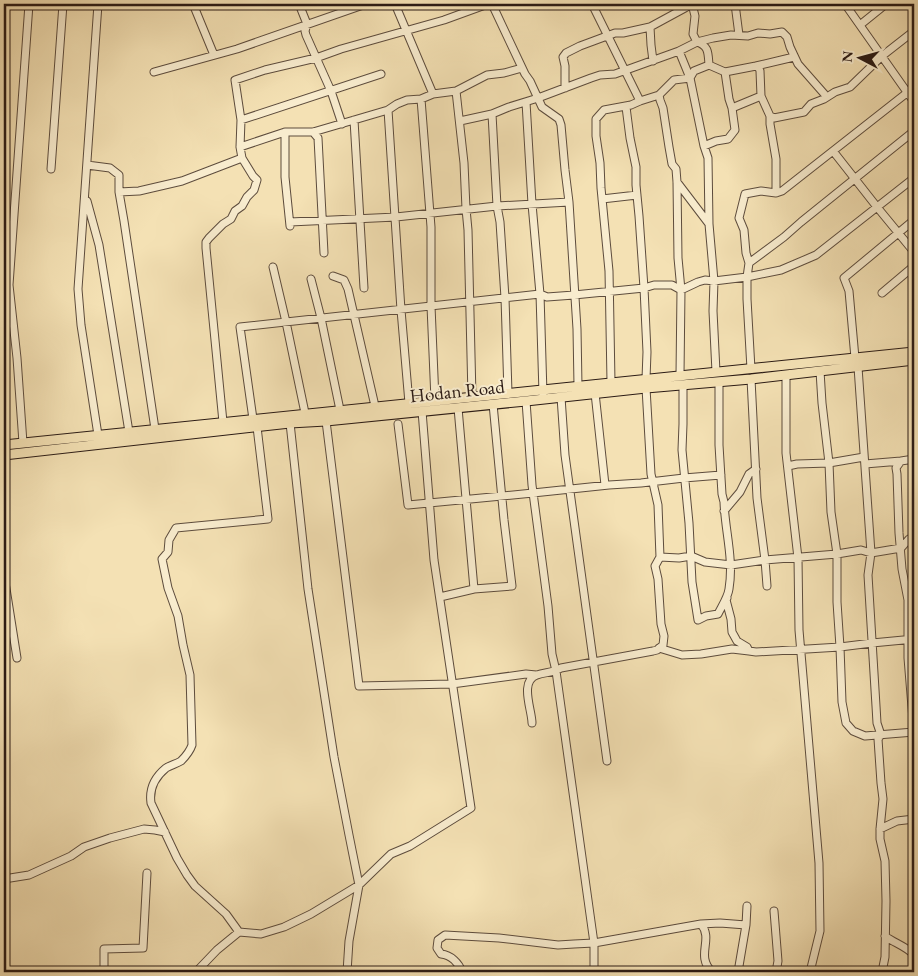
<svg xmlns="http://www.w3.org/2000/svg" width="918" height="976" viewBox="0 0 918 976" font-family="'EB Garamond',serif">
<rect width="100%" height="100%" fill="#f4e1b4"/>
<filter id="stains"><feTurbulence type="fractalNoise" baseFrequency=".004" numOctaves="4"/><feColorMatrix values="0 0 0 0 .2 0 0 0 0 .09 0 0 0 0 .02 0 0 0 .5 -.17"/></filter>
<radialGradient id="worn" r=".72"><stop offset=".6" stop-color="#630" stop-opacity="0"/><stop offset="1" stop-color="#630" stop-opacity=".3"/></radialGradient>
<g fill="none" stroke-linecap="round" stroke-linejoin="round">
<g stroke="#5d4c3d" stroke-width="9">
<path id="minor" d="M193,4L214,55
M299,4L307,24L305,31L306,35L331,91L342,124
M395,4L433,94
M492,4L525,74L530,81L542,107L559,119L561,125L565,170L569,202L577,329L578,386
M592,4L640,101
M692,4L695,16L693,34L697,42C709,46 708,53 709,65
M735,4L739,35
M845,4L914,102
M860,25L886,4
M650,27L651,45L653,61
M679,51L697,42L713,38L731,35L748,36L758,33L770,34L782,32L787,37L790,47L798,64L827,97
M756,66L794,57
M154,72L237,49L366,4
M725,72L729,99L732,108L761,96
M565,88V66L563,57L566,53L580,46L615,33H623L650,27L685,8L691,4
M456,91L464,163L466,209L468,230L472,397
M659,95L660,100L663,108L669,147L672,164L676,169L677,182L678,258L681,290L680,375
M421,99L431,227V306L435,400
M526,102L532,204L540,294L543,394
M626,107L630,138L636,167V185L639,216L644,288L647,352L646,379
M388,110L401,310L409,403
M492,114L497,206L500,222L505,298L508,393
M770,116V124L776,159V193
M241,120L381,74
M354,120L364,288
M460,121L492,114L509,107L538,98L591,78L600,75L615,74L679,51L690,78L704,146L708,158L709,224
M285,132V177L290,226
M313,132L318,138L324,253
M704,146L716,141L728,139L735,130L732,108
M240,147L285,132H313L354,120L388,110L397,104L407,100L421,99L433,94L456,91L487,75L504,73L522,68
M833,151L877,207L914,252
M87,165L110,168L119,175V192L124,221L155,429
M51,169L63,4
M677,182L709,224L714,281L713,311L716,372
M119,192L139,191L182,181L242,158
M602,199L637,195
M87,201L99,245L129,432
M290,222L396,217L497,206L569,202
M749,263L784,237L801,222L914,131
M273,267L286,322L305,413
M333,276L344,280L348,289L375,406
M311,279L321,318L340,410
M882,293L914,266
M855,358L849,291L844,278L914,220
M751,369L747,299V277L749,263L746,253L744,230L739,218L745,194L761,191L776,193L782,191L908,92L914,86
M820,371L822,403L829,463L831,512L837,554V602L840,647L842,702L846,723L853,731L865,736L914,732
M786,375V453L798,558L799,630L819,863L820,931L810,972
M751,379L757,498L765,560L767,586
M611,382L609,271L601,188L600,163L596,136V119L604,110L631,105L640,101L659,95L674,80L690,78L694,71L709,65L725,72L756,66L759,68L760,71L761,96L770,116L774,118L804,112L811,104L824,99L835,92L850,87L882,56L914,31
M683,385V424L682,450L689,523L692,582L698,620L706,616L718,614C722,606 728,597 729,589C734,559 725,531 724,502L722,494L719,445V382
M646,388L651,474L658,505L660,557
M595,393L605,485
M561,397L565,455L607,761
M526,401L532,485L548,606L552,654L556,671L594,943V972
M253,419L240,327L540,294L547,297L574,295L644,288L654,285H672L681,290L698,282L705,280L714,281L747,277L781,270L816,255L914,178
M326,421L359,686L452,684L526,674L536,675
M223,422L206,248V242L209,238L223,224L231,219L235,211L242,206L247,197L254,190L257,180L253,176L242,158L240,147L241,120L235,80L265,70L316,58L341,49L444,20L488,4
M290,423L308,589L334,757L349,835L359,885L349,941L347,972
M398,424L408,505L533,493L609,485L641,483L684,478L721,475
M98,435L81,325L78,289L98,4
M23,443L17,358L9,285L29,4
M914,459L901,461L896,468L897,474L899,533L902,569L908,600V658L914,732L913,737L914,771
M865,464L901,461
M788,466L797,464L829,463L864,457
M724,511L740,492L749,474L756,469
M4,576L17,658
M474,589L512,586L504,520L493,404
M440,597L474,589L458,408
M727,598L726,600L731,619L732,632L737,641L747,647L749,651L756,652L840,647L872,643L914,639
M659,648L682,655L701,654L732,649L749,651
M532,723C532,710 519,681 537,675C545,672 553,673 561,668L653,651L657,650L663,645L664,636L661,624L658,579L655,566L660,557L679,558L691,556L705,562L731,565L765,560L837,554L861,550L871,553L858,367
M880,829L897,821L914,819
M4,879L29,875L71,856L84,847L110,838L144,829L155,830L165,832
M774,911L778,961L776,972
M701,924L720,923L746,925
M239,932L226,914L195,886L187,875L177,858L151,803C149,789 155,777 166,768C171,765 176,764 181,761C186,756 190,751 192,745L190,675L183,645L178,616L168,588L162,559L168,552L169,540L176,528L268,519L257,427
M885,936C894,943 906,946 914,955
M104,972V949L143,948L147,873
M196,972L217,950L239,932L261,934L284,927L311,914L359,885L391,854L410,846L471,808L434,560L422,411
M462,972C459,963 451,955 441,954L437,948L438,940L445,935L499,938L558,945L574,944L594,943L701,924C714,940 695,955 712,972
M738,972L746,925L747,906
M882,972L885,957L886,901L885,861L880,839V829L883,799L881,783L878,739L881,735L877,723L876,706L868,575L871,553L901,548L909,539L914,536"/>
</g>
<g stroke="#2b1b15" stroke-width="11">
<path id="major" d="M4,445L914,352
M4,455L290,423L326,421L526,401L646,388L751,379L914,360"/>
</g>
<use href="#minor" stroke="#f8ecce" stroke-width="7"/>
<use href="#major" stroke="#f4e1b4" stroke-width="9"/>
</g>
<g text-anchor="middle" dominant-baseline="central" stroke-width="4" stroke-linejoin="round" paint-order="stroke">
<g font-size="19" fill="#2b1b15" stroke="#f8ecce">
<text transform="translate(457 391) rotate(-6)">Hodan Road</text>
</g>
</g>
<rect width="918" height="976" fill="none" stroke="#f4e1b4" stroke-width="20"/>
<rect x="5" y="5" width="908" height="966" fill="none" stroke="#2b1b15" stroke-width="2.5"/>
<rect x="10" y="10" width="898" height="956" fill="none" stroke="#2b1b15"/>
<g transform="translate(860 58) rotate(276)" stroke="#f8ecce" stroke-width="4" paint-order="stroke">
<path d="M0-4L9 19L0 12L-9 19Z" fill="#2b1b15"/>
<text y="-8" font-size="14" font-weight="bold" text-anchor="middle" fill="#2b1b15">N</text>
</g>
<rect width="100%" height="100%" filter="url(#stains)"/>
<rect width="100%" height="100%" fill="url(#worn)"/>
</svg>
